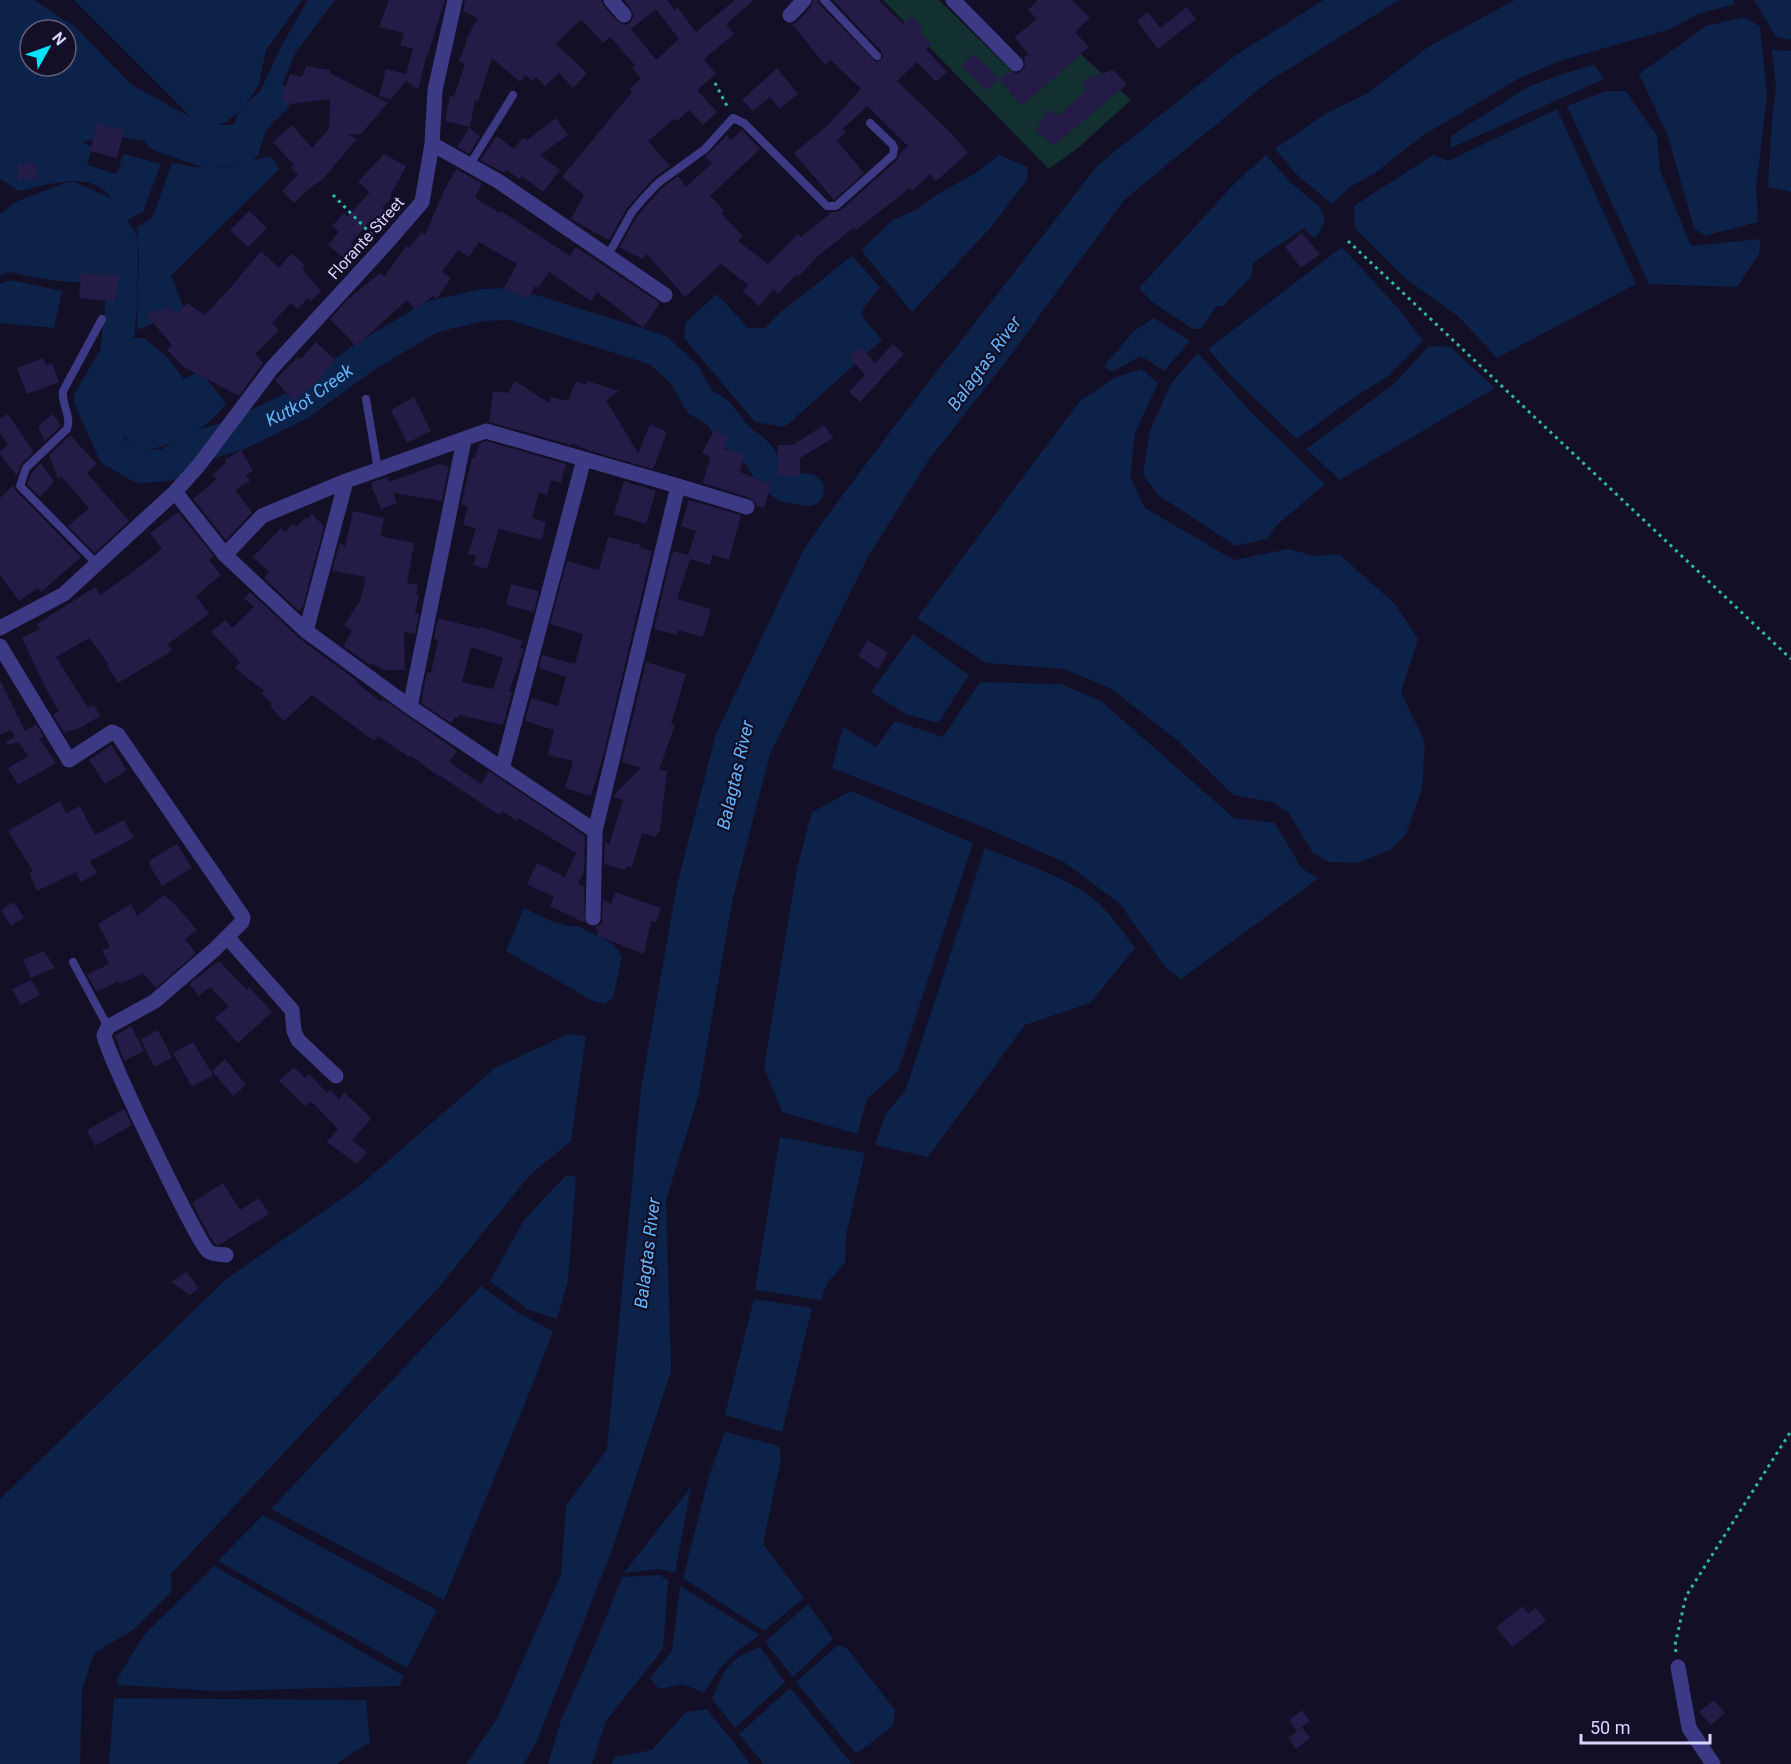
<svg xmlns="http://www.w3.org/2000/svg" width="1791" height="1764" viewBox="0 0 1791 1764" font-family="Roboto,sans-serif">
<rect width="100%" height="100%" fill="#130f26"/>
<path fill="#12302f" d="M883,0H939L1019,78L1059,34L1131,100L1079,147L1049,169Z"/>
<path fill="#0c2248" fill-rule="evenodd" d="M0,0H34L75,27L132,85L192,118L74,0H302L266,50L259,84L243,109L224,123L217,125H233L260,91L282,45L308,0H335L296,52L269,115L243,137L141,140L111,136L82,142L92,147L87,165L117,174L123,154L161,164L143,212L125,221C120,213 115,202 108,194C87,170 45,186 19,191L0,179ZM30,30H66V66H30Z
M1324,0H1399L1269,81L1124,200L1007,360L928,461L869,555L770,754L733,897L698,1097L666,1200L671,1371L613,1547L537,1741L524,1764H466L497,1719L561,1575L566,1506L607,1449L641,1089L677,885L716,734L803,551L824,520L899,420L1098,165L1236,55Z
M1515,0H1733L1735,4L1698,14L1671,29L1559,61L1520,78L1422,136L1375,173L1350,187L1332,204L1295,173L1275,149L1325,114L1368,93L1428,47Z
M1754,0H1791V40L1776,37Z
M1744,17L1760,26L1767,94L1756,189L1758,222L1704,236L1694,228L1668,136L1639,74L1706,26Z
M1772,50L1791,51V192L1768,187L1772,118L1776,88Z
M1594,65L1604,79L1451,148V136L1528,87L1565,73Z
M1606,91H1626L1657,136L1660,170L1691,246L1761,239L1759,254L1737,287L1649,284L1567,106Z
M1557,109L1636,284L1497,358L1459,317L1406,279L1355,228L1354,206L1433,155L1448,161Z
M999,155L1028,167L1027,180L992,226L912,312L861,250L893,220L916,210L938,194L974,174Z
M1266,155L1292,184L1320,207L1325,221L1315,239L1304,228L1253,263L1252,276L1223,306H1216L1201,329H1193L1152,302L1139,288L1235,183Z
M271,156L279,169L171,276L185,311L137,330L139,252L137,227L152,218L172,163L196,167L223,168Z
M67,209C91,216 103,223 118,244L115,272C89,292 38,277 8,272L0,276V250L31,225Z
M1342,247L1399,309L1423,341L1387,377L1350,400L1297,439L1234,379L1208,349Z
M852,256L880,287L864,308L861,315L882,340L785,427L755,422L684,338L686,322L717,294L748,328H765L782,311Z
M11,280L62,291L54,328L0,323V284Z
M1154,318L1190,341L1164,371L1141,356L1112,372L1104,366L1134,331Z
M130,338H144L168,358L184,379L200,371L226,403C207,432 173,444 141,452C126,438 98,416 105,392C108,380 121,372 126,361C129,354 129,345 130,338Z
M1429,346L1450,347L1495,388L1340,480L1306,449L1394,384Z
M1198,353L1249,410L1325,484L1278,524L1266,539L1236,546L1158,495L1143,474L1150,430L1172,382Z
M1141,369L1158,383L1135,433L1130,477L1145,508L1234,560L1288,549L1315,556L1339,554L1395,604L1418,639L1401,692L1425,742L1422,789L1406,834L1390,850L1358,863L1329,862L1313,853L1288,812L1272,802L1233,795L1176,739L1110,688L1064,669L986,663L917,618L1080,401L1114,378Z
M913,634L969,675L938,723L906,714L871,692Z
M980,682L1061,684L1101,701L1234,818L1275,823L1302,869L1319,878L1181,979L1166,968L1120,904L1064,862L986,828L832,768L843,727L876,747L895,721L943,737Z
M851,791L973,843L898,1071L867,1099L857,1134L782,1112L764,1067L797,868L812,812Z
M985,848C1018,862 1071,878 1097,902C1112,916 1123,932 1135,948L1090,1003L1025,1025L928,1157L875,1145L885,1115L906,1089Z
M524,908L551,921L565,925L580,927L613,944L622,956L613,998L605,1004L593,1001L506,951Z
M568,1034L586,1036L571,1141L529,1176L439,1287L171,1574V1592L133,1630L94,1653L82,1689L80,1764H0V1499L225,1280L357,1188L495,1068Z
M780,1137L865,1153L846,1235L845,1263L827,1283L821,1300L755,1290Z
M566,1175L576,1177L568,1281L557,1319L527,1309L490,1281L524,1220Z
M481,1286L520,1314L553,1331L528,1396L444,1600L271,1509Z
M754,1299L812,1308L782,1432L725,1415Z
M725,1432L779,1446L781,1459L763,1544L804,1598L764,1631L683,1578L709,1476Z
M691,1487L675,1573L659,1569L624,1573Z
M263,1515L437,1610L407,1668L218,1561Z
M214,1566L404,1676L399,1686L215,1691L118,1685L117,1679L144,1635Z
M659,1575L668,1580L663,1649L606,1721L592,1764H548L561,1720L599,1635L622,1577Z
M680,1586L760,1635C730,1655 723,1662 704,1693L683,1684L659,1689L650,1678L672,1651Z
M808,1604L833,1639L793,1677L765,1642Z
M838,1645L847,1648L895,1710L893,1726L856,1754L796,1682Z
M760,1647L785,1682L735,1728L712,1699C727,1666 725,1662 760,1647Z
M790,1688L852,1764H764L739,1734Z
M114,1698L366,1700L370,1742L336,1764H109Z
M707,1709L751,1764H611L615,1757L652,1750L686,1712Z"/>
<g fill="none" stroke-linecap="round" stroke-linejoin="round">
<g stroke="#0c2248" stroke-width="32">
<path d="M138,111L161,136L211,153L244,147L252,121L275,99"/>
<path id="s1" d="M0,235L23,216L71,198L105,213L122,242L121,309L116,355L90,399L113,451L140,467L167,465L193,448L239,434L300,404L366,356L432,317L482,305L512,304L658,350L685,375L699,401L718,413L735,435L758,454L769,472L785,486L808,490"/>
</g>
</g>
<path fill="#241b47" fill-rule="evenodd" d="M389,0H445L428,54H427L418,89L406,81L391,99L379,96L386,69L406,74L413,48L400,46L404,33L379,27Z
M465,0H601L604,6L617,21L625,25L631,22L634,14L624,0H668L674,10L677,7L696,32L735,0H754L726,24L734,34L704,59L716,74L697,90L717,112L703,125L689,110L677,121L674,119L648,141L670,166L654,178L627,208L609,240L571,219L584,195L562,177L632,92L630,89L641,78L632,68L635,65L610,37L603,43L581,19L556,44L587,73L573,88L559,73L545,86L536,77L532,81L526,75L520,82L492,58L478,101L475,100L470,127L445,121L450,96L454,97L465,64L459,61L467,41H465L478,18L463,11ZM656,9L679,39L656,60L631,29Z
M813,0H818L819,4L876,62L883,58L882,52L833,0H878L903,24L911,16L923,27L919,31L932,44L926,49L947,72L936,82L917,62L897,81L951,133L968,153L936,181L930,174L912,191L910,188L856,230L854,227L817,257L798,277L796,275L778,294L774,289L759,306L743,291L748,285L721,264L685,297L647,254L642,259L620,247L637,216L662,188L678,176L686,187L712,163L705,157L727,135L731,140L742,130L760,149L710,196L724,210L721,213L743,236L738,241L768,264L798,234L801,237L832,212L840,211L897,160L900,154L908,146L867,106L843,129L846,132L837,141L864,173L834,200L794,153L829,124L861,89L831,60L825,65L792,24L797,22L811,7Z
M1038,0H1072L1090,18L1075,32L1089,47L1022,106L999,80L1009,71L1018,74L1025,67L1024,58L1028,54L1015,37L1037,19L1028,10Z
M1187,7L1196,19L1158,49L1137,21L1148,12L1160,28Z
M974,53L999,78L986,91L961,66Z
M306,66L330,70V73L388,103L360,135L347,134L357,139L323,179L310,188L294,203L282,191L298,175L291,167L294,165L273,142L292,125L312,148L329,129L330,99L290,104L281,99L290,74L302,77Z
M777,68L798,94L779,109L770,97L753,111L742,100Z
M1113,70L1127,84L1054,146L1035,131L1048,109L1058,115L1085,92L1084,79Z
M556,118L568,135L540,155L560,170L543,192L522,176L519,179L507,170L504,173L480,160L497,136L514,149L523,137L527,140Z
M97,123L124,130L117,158L90,151Z
M469,128L480,136L469,154L457,147Z
M384,154L406,166L390,196L392,197L382,208L389,214L379,226L371,219L351,244L356,249L346,260L328,245L339,232L332,226L344,213L347,217L370,192L358,182Z
M18,164H37L36,179L18,180Z
M456,169L482,183L475,198L500,213L501,211L570,256L576,247L660,303L643,328L597,292L591,301L549,272L538,288L535,286L528,299L517,293L516,295L504,288L517,264L479,242L469,257L458,250L442,272L451,278L437,298L433,296L415,310L407,300L356,346L330,319L347,300L380,273L384,277L406,246L409,248L422,232L425,235L444,191Z
M249,211L267,228L248,247L230,230Z
M1302,233L1320,254L1301,268L1285,247Z
M261,251L279,268L291,253L305,265L302,269L321,291L311,301L308,298L298,309L291,303L272,323L279,330L255,354L263,363L239,396L184,367L167,350L172,345L146,314L170,307L177,314L187,303L205,315L230,288Z
M81,273L104,276L106,274L119,275L115,302L79,298Z
M316,342L335,360L319,379L294,401L275,380L298,357L300,360Z
M893,344L904,354L860,402L849,392L865,375L850,357L861,347L875,363Z
M43,358L46,365L52,363L59,382L27,394L17,368Z
M515,381L549,403L551,397L568,401L576,381L586,385L587,381L619,391L606,400L638,453L650,424L667,432L653,469L590,451L572,443L571,445L489,422L493,391L508,393Z
M414,397L431,431L407,443L391,410Z
M8,414L34,452L21,464L17,476L0,454V451L8,445L0,432V419Z
M53,414L61,426L44,442L38,426Z
M824,425L833,438L800,458V477L777,475L778,445H793Z
M715,429L729,437L723,449L744,454L740,472L771,485L764,508L757,506L750,498L703,483L710,457L702,453Z
M70,435L97,464L87,473L129,521L95,553L68,526L89,508L61,476L58,479L49,455Z
M486,441L566,464L561,483L551,480L547,495L539,493L532,518L546,522L542,540L499,529L487,569L473,565L476,556L468,554L476,528L463,525L468,506L461,505L472,458H475L479,444Z
M241,450L253,471L246,475L250,481L235,490L252,512L226,540L193,499L217,479L213,475L226,462L225,460Z
M41,463L54,482L40,497L27,484L32,472Z
M439,464L449,466L442,501L393,493L397,503L381,509L373,489H370L373,488L371,483L387,477L389,482Z
M624,481L656,491L646,524L614,514Z
M14,485L15,490L81,557L41,592L38,588L19,601L0,575V498Z
M689,500L741,515L729,560L713,555L710,565L690,559L677,599L711,609L703,637L678,630L677,635L654,629L671,557L674,551L688,555L696,531L681,526Z
M353,511L384,518L380,536L414,543L407,583L418,585L416,595H419L415,613L419,614L415,634L404,632L405,670H383L372,663L370,665L343,646L352,631L344,625L360,601L366,577L332,571L340,542L345,547Z
M178,512L214,556L209,560L221,575L196,596L209,614L168,644L172,651L118,683L107,666L109,665L89,638L56,657L88,708L94,705L100,716L78,729L64,732L53,715L59,711L45,687L22,638L40,629L37,624L95,587L100,595L133,572L162,549L150,533Z
M312,514L324,526L303,606L299,611L264,578L269,572L253,557L281,528L285,532L293,524L296,527L306,517L307,519Z
M608,537L641,545L640,548L652,551L603,757L591,796L565,788L573,761L548,755L554,730L525,721L531,698L558,706L566,677L539,668L542,655L575,664L583,634L550,624L567,561L599,570Z
M511,584L539,591L534,612L506,605Z
M250,592L299,638L357,681L356,682L381,702L383,699L457,751L449,762L481,784L489,771L585,836L584,872L578,884L584,887L585,923L550,906L554,897L527,884L537,863L565,877L576,853L518,818L517,821L502,811L499,815L439,775L438,776L410,755L409,757L378,736L374,741L312,695L284,721L270,706L272,704L262,694L264,691L235,668L240,662L211,632L225,620L232,628L254,607L244,598Z
M438,618L481,629V627L523,641L520,648L524,649L509,692H512L503,725L459,715L458,718L455,717L451,723L421,703L427,672L431,673L438,640L434,639ZM471,647L503,658L493,689L462,682Z
M868,640L888,653L878,669L858,656Z
M646,662L686,674L671,724L675,725L659,770L667,771L660,831L655,837L642,833L632,867L628,866L625,870L604,864L605,841L609,845L623,800L613,797L614,795L641,768L622,762Z
M0,680L25,731L36,724L44,737L39,738L56,763L18,785L8,768L28,756L19,742L7,745L6,742L15,737L11,730L0,735Z
M111,745L127,770L105,784L89,760Z
M60,801L66,813L80,806L95,835L124,820L134,838L90,861L97,873L81,882L76,872L37,891L29,873L33,871L8,831Z
M177,844L192,868L162,886L150,866V860Z
M615,892L661,908L656,922L651,921L644,954L597,936L598,930L594,928L602,923L603,899L611,904Z
M164,895L175,904L197,930L185,939L196,953L156,988L143,973L120,984L118,981L97,992L87,975L109,964L102,951L110,947L98,924L131,904L137,916Z
M14,902L24,918L11,926L1,910Z
M44,951L55,968L31,978L23,960Z
M219,961L247,990L249,987L272,1012L238,1043L215,1018L229,1006L210,987L199,996L189,984Z
M32,980L40,995L21,1005L12,989Z
M131,1026L144,1051L124,1061L115,1036Z
M158,1030L172,1058L154,1067L141,1039Z
M193,1042L213,1075L192,1087L173,1053Z
M225,1059L246,1085L233,1096L212,1071Z
M294,1067L305,1078L309,1074L327,1093L331,1090L339,1099L344,1092L369,1116L371,1119L352,1140L367,1152L357,1164L327,1142L338,1129L311,1101L305,1106L279,1081Z
M124,1109L132,1125L95,1146L87,1130Z
M223,1183L240,1210L259,1198L269,1214L219,1245L215,1244L209,1235L192,1203Z
M186,1272L199,1288L190,1295L171,1282Z
M1523,1606L1528,1614L1536,1608L1546,1621L1512,1647L1496,1627Z
M1714,1700L1725,1713L1711,1725L1699,1712Z
M1302,1710L1310,1721L1296,1731L1289,1720Z
M1302,1727L1310,1738L1296,1749L1288,1738Z"/>
<g fill="none" stroke-linecap="round" stroke-linejoin="round">
<path stroke="#2fb8b0" stroke-width="3" stroke-dasharray="3 4.5" stroke-linecap="butt" d="M715,83L728,108
M333,195L372,235
M1348,241L1791,659
M1676,1652L1675,1645L1686,1596L1791,1431"/>
<path stroke="#3d3a85" stroke-width="8" d="M824,0L877,56
M469,166L513,95
M607,257L632,212L643,199L658,183L705,149L733,118L744,123L827,206H836L893,155L894,148L892,144L870,123
M366,399L378,470
M97,564L20,486L26,468L67,429C72,416 61,404 63,391L102,319
M73,962L108,1027"/>
<path stroke="#3d3a85" stroke-width="15" d="M611,0L624,15
M953,0L1016,64
M790,15L804,0
M432,144L498,181L665,295
M678,486L747,507
M175,492L225,555L306,631L410,707L595,831L678,486L486,431L346,481L262,516L225,555
M0,628L64,594L175,492L199,465L272,368L383,247L422,202L432,144L435,90L455,0
M306,631L346,481
M0,646L69,760L112,732L118,735L243,917L242,922L214,950L155,1001L108,1027L104,1035C106,1052 197,1242 208,1251C213,1255 219,1254 226,1255
M410,707L464,440
M502,769L584,459
M593,918L595,831
M227,937L292,1010L294,1031L298,1040L336,1076
M1678,1667L1689,1728L1713,1764"/>
</g>
<g text-anchor="middle" dominant-baseline="central" stroke-width="4.5" stroke-linejoin="round" paint-order="stroke">
<g font-size="16" fill="#d9d4ff" stroke="#130f26">
<text transform="translate(366 238) rotate(-48)">Florante Street</text>
</g>
<g font-size="18" font-style="italic" fill="#62b6ff" stroke="#130f26">
<text transform="translate(984 363) rotate(-54)">Balagtas River</text>
<text stroke="none"><textPath href="#s1" startOffset="591">Kutkot Creek</textPath></text>
<text transform="translate(735 775) rotate(-77)">Balagtas River</text>
<text transform="translate(647 1253) rotate(-83)">Balagtas River</text>
</g>
</g>
<g transform="translate(48 48) rotate(50)"><circle r="28" fill="#130f26" stroke="#625e7d" stroke-width="1.5"/>
<path d="M0-4.5L10 22L0 15L-10 22Z" fill="#00e5ff"/>
<text y="-9" font-size="16" font-weight="bold" text-anchor="middle" fill="#d9d4ff">N</text>
</g>
<path d="M1581 1734v9h129v-9" fill="none" stroke="#d9d4ff" stroke-width="3"/>
<text x="1590" y="1734" font-size="18" fill="#d9d4ff" stroke="#130f26" stroke-width="4.5" paint-order="stroke">50 m</text>
</svg>
